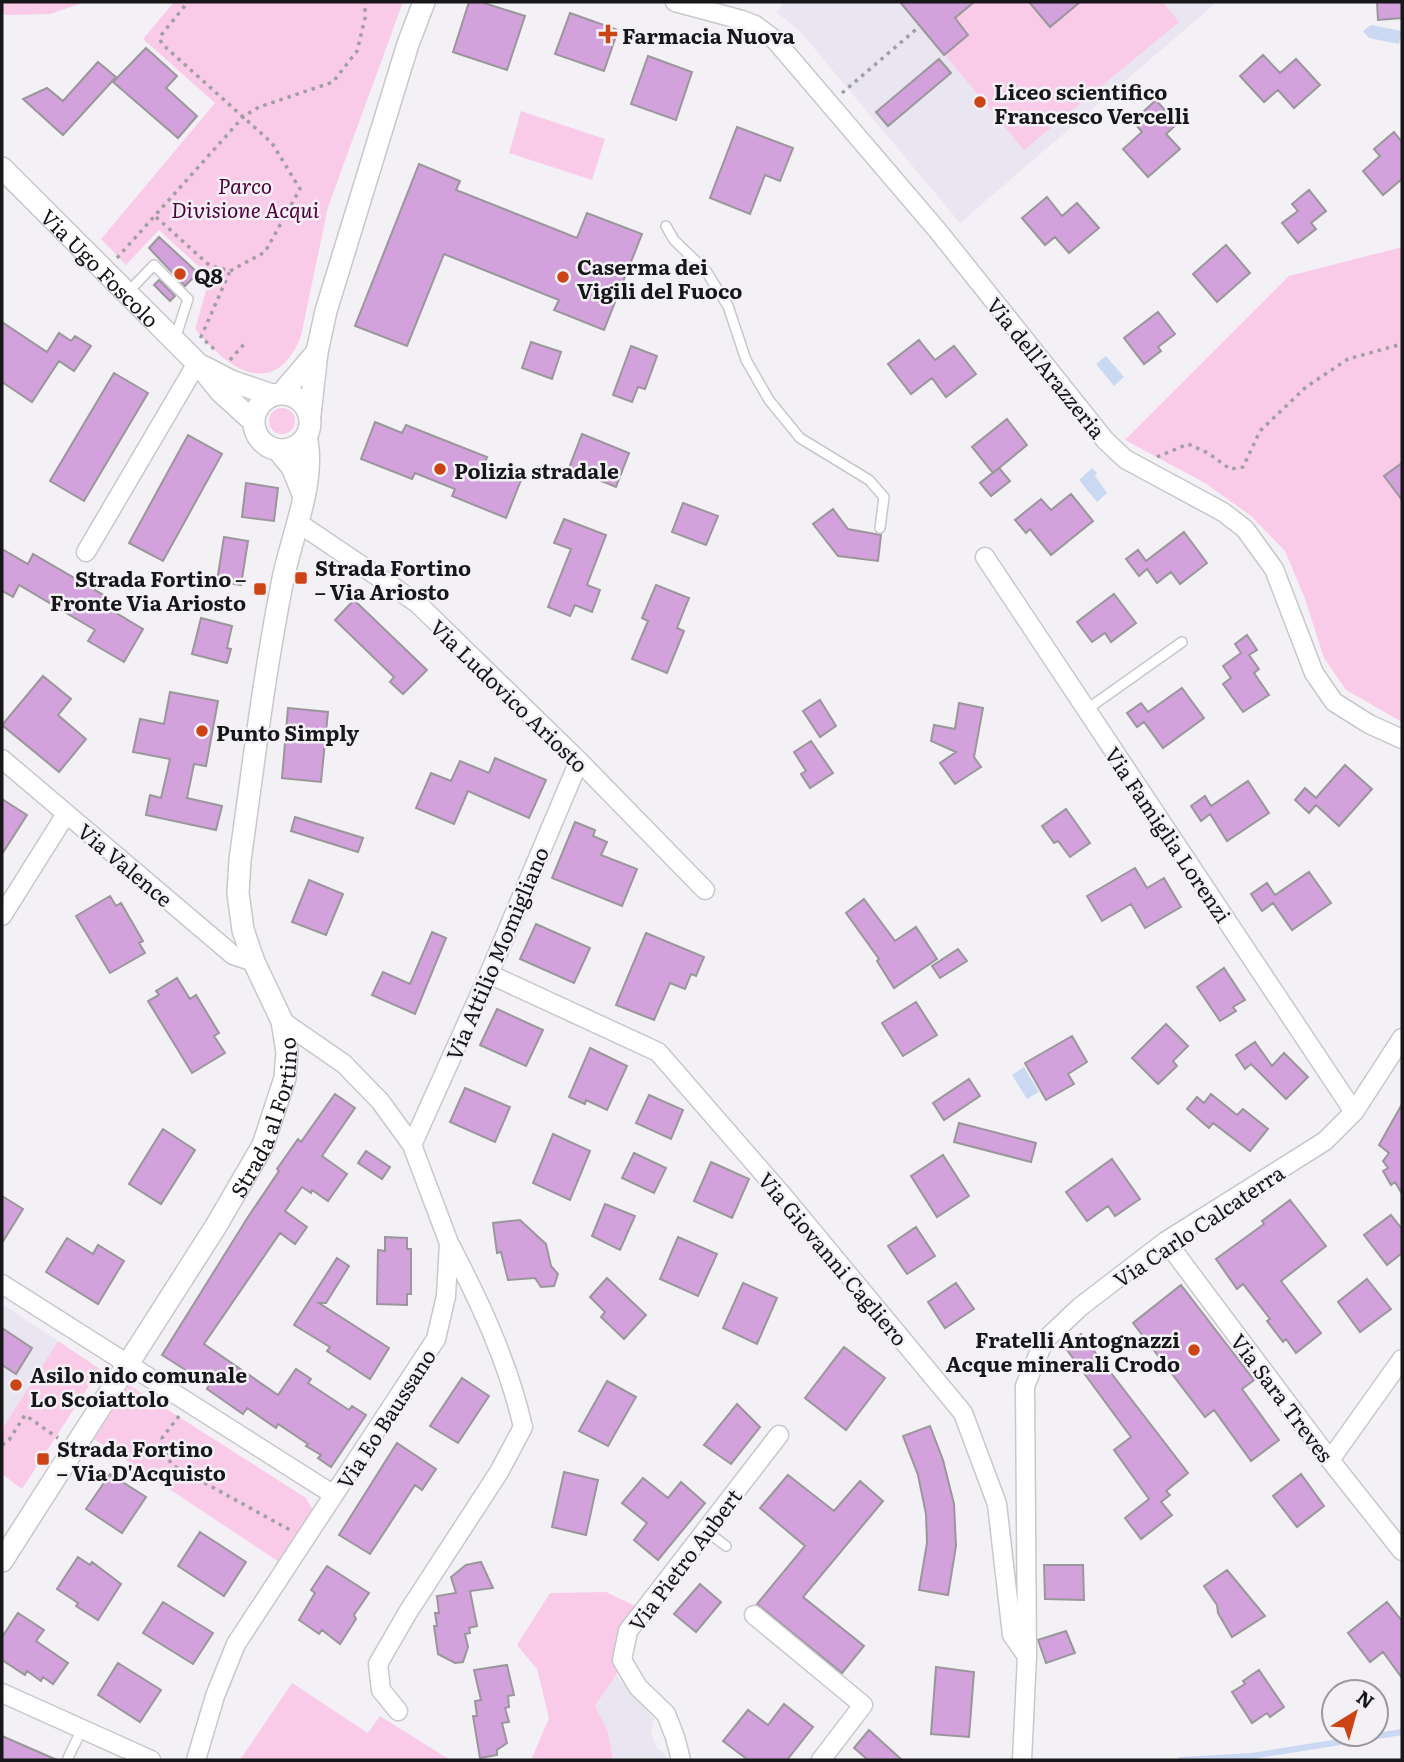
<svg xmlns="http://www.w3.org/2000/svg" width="1404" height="1762" viewBox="0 0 1404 1762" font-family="Literata,serif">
<rect width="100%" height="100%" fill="#f3f1f6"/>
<path fill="#e9e5f1" d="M785,2H1217L960,223L799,30L776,12Z
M2,1304L58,1341L2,1429Z
M616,1675L654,1719L651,1733L657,1748L665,1754L667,1760H613L608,1731L595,1706Z"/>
<path fill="#facbe9" d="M2,2H85L50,14L7,15L2,14Z
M174,2H403L328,207L301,336C275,402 227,369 195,329L210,277L159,230L126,265L101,239L215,103L143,39Z
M974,2H1029L1050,27L1080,2H1163L1179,22L1024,150L945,55L968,35L955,18Z
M521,111L605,139L592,180L509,153Z
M1402,247V722L1346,690L1324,658L1305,599L1285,551L1251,516L1205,483L1125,440L1289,276Z
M269 421a13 13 0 1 1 26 0a13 13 0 1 1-26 0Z
M58,1341L100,1369L22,1489L2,1474V1429Z
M129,1385L306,1498L313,1510L279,1562L94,1439Z
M606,1592L643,1610L616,1675L595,1706L608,1731L613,1760H531L549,1718L537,1669L517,1645L550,1593Z
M292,1683L368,1733L380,1716L450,1760H240Z"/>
<path fill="#cbd8f2" d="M1371,25L1402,31L1399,44L1369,38L1363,31Z
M1106,356L1124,377L1114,386L1096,364Z
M1092,468L1097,473L1095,476L1107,493L1097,502L1079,480Z
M1024,1067L1039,1092L1027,1099L1012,1075Z"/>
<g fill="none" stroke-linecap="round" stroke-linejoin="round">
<path stroke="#cbd8f2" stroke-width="6" d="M1181,1760L1252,1756L1402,1732"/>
</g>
<path fill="#d3a1db" stroke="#9a979b" stroke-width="2" d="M469,2H481L525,16L507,70L453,52Z
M900,2H974L955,18L968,35L944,55Z
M1029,2H1080L1050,27Z
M1377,2H1402V18L1378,20Z
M570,13L618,30L604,71L555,54Z
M146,48L177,76L166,88L197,116L178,138L113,82Z
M1263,55L1280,73L1296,59L1320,85L1294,108L1278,90L1264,102L1240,76Z
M648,56L692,72L676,120L631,104Z
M939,59L951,73L888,126L876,112Z
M98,62L116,77L63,135L23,99L47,88L63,101Z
M1156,100L1177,124L1166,134L1180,149L1148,177L1123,149L1142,132L1133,121Z
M737,127L793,148L780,181L765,175L750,214L710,198Z
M1394,132L1402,142V179L1383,195L1363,171L1380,156L1374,149Z
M419,164L460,181L456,190L577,238L587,213L642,234L604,330L554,310L559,300L444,254L407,346L355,326Z
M1309,190L1326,211L1311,223L1316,229L1298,243L1282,223L1298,211L1292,204Z
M1047,197L1062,216L1077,203L1099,228L1069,253L1055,237L1045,245L1022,218Z
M159,237L198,273L185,286L149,248Z
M1226,245L1250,273L1217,302L1193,274Z
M159,280L175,296L170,301L154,285Z
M1158,312L1175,334L1158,347L1161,351L1144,364L1124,338Z
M2,322L47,352L59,333L71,341L75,336L91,346L74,371L59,361L32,402L2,382Z
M919,340L935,360L954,346L976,374L946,397L932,378L911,394L888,364Z
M531,342L561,352L552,379L522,368Z
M631,346L657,356L645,389L638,387L632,402L613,395Z
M114,373L148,393L84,501L50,481Z
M1007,419L1027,445L993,473L972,447Z
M375,422L402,433L406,425L487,457L484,465L521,480L506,518L452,496L455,489L415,473L412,479L361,459Z
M582,434L629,453L616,487L569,468Z
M188,435L222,454L163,561L129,543Z
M1402,463V500L1384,476Z
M999,468L1010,481L991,496L980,483Z
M246,483L278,488L274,521L242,517Z
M1071,494L1093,521L1051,555L1030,529L1026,533L1015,520L1041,499L1051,510Z
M683,503L718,516L706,545L672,532Z
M833,509L848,529L881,535L878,561L838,556L813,524Z
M564,519L606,535L587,585L600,590L592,612L575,605L570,616L548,607L571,549L554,543Z
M1184,532L1207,563L1180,584L1171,572L1157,583L1147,569L1139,576L1126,559L1138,550L1146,561Z
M224,537L248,541L241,585L217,581Z
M2,549L28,564L33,554L117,603L113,611L143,629L124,662L88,641L95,630L19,585L13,597L2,591Z
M656,585L689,598L677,628L684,631L667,673L632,659L648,621L642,618Z
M1114,594L1136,623L1111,642L1105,633L1092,642L1077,622Z
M354,600L427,670L403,694L390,682L394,677L335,620Z
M201,618L232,626L227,648L231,649L227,663L192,654Z
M1247,635L1257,650L1249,655L1259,669L1254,673L1269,695L1243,712L1223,684L1231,678L1223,666L1241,653L1235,644Z
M43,676L71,699L58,715L86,739L59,772L2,725Z
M1182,688L1204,718L1163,748L1144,722L1137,727L1127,713L1141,703L1148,712Z
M170,692L218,701L206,766L194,764L187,798L222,806L216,830L146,815L150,795L161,798L170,759L133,752L140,719L164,724Z
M820,700L836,726L820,737L803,711Z
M959,703L983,708L974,757L981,767L955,784L940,763L956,752L931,741L934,725L955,729Z
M288,708L328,712L321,782L282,778Z
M811,741L833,773L810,788L801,774L806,771L794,752Z
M495,758L546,780L529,818L468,791L454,824L416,808L431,773L451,781L460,761L489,773Z
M1345,765L1372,789L1339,826L1316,805L1309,813L1295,800L1305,788L1316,798Z
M1248,781L1269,813L1227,841L1210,814L1201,821L1191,806L1205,796L1211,806Z
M2,799L27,815L2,854Z
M1066,809L1090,843L1070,857L1058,841L1054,843L1042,826Z
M295,817L363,838L358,852L291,831Z
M575,822L595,830L593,836L607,842L601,855L637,869L622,906L552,878Z
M1135,868L1147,888L1164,878L1181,907L1145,928L1131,904L1102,921L1087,896Z
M1309,872L1331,903L1292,930L1273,903L1262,911L1251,894L1267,883L1275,895Z
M309,880L343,894L326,935L292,922Z
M110,896L116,906L121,903L143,941L139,943L145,953L110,973L76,916Z
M864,899L895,941L916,927L937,959L894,988L877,961L879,959L846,913Z
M536,924L590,948L574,983L520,959Z
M432,932L446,938L415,1014L372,995L383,972L410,984Z
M646,933L704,957L696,976L691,974L685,989L670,983L654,1020L616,1005Z
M958,949L967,961L940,978L932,966Z
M1224,968L1245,1000L1233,1007L1236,1011L1220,1021L1197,987Z
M177,978L190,999L196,995L219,1033L214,1036L225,1053L192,1073L148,1001L159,995L156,991Z
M916,1002L937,1035L903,1056L882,1023Z
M497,1009L543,1030L526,1066L480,1045Z
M1166,1024L1188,1046L1173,1061L1177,1066L1158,1084L1132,1058Z
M1072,1036L1087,1062L1068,1074L1074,1084L1046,1100L1025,1063Z
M1255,1042L1272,1066L1284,1053L1308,1077L1286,1099L1251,1064L1245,1069L1236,1055Z
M590,1048L627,1066L607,1110L586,1100L585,1104L569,1097Z
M969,1079L980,1096L944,1120L933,1103Z
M465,1088L510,1107L495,1142L450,1122Z
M335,1094L355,1108L322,1156L347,1174L328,1201L312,1190L311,1193L302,1187L285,1211L307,1227L295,1244L280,1233L204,1344L278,1395L296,1369L311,1379L308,1383L349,1410L352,1406L366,1415L331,1467L318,1458L321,1455L306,1446L308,1444L278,1424L276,1428L247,1408L243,1414L207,1389L209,1385L162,1355L248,1217L279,1171L277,1169L298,1139L301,1142Z
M1211,1094L1237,1115L1243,1109L1268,1129L1250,1151L1213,1123L1209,1128L1187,1109L1197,1097L1204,1103Z
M649,1095L683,1110L671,1139L636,1123Z
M1402,1104V1194L1395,1182L1391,1185L1383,1171L1388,1168L1383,1161L1389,1153L1379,1145Z
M959,1123L1036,1143L1031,1162L954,1142Z
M163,1129L195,1150L161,1204L129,1184Z
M553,1134L590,1151L570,1200L533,1183Z
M366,1151L390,1167L382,1179L358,1163Z
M634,1153L666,1168L654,1193L622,1178Z
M943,1155L969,1196L937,1217L911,1176Z
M1112,1159L1140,1199L1115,1216L1108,1206L1087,1221L1066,1192Z
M711,1162L749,1179L732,1218L694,1201Z
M2,1196L23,1209L2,1243Z
M1290,1200L1326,1246L1281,1281L1321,1333L1296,1353L1286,1339L1283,1342L1267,1321L1270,1319L1243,1284L1237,1289L1216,1259L1264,1224L1262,1221Z
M605,1204L635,1216L620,1250L592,1236Z
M1391,1215L1402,1229V1253L1387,1265L1364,1235Z
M520,1220L546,1244L551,1266L558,1274L554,1286L541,1287L535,1278L508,1280L501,1252L497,1253L493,1223Z
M916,1227L935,1256L907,1274L888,1246Z
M385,1237L407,1238V1249H411V1294H407V1305L377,1304L378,1250L385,1251Z
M678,1237L717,1254L698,1296L660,1279Z
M67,1238L93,1254L98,1245L124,1261L98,1304L46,1272Z
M337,1258L349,1266L326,1303H319L389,1348L370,1379L327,1351L330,1347L294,1325Z
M607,1278L646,1315L624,1339L601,1317L605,1312L590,1297Z
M1367,1279L1391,1309L1360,1332L1338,1302Z
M743,1283L777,1298L757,1344L723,1328Z
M956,1283L974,1309L945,1328L928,1302Z
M1181,1285L1254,1380L1242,1389L1279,1440L1251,1461L1214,1410L1205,1417L1133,1323Z
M2,1328L32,1348L16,1374L2,1365Z
M1081,1334L1188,1473L1166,1491L1170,1495L1161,1502L1172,1515L1141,1539L1125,1518L1149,1499L1114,1450L1131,1437L1064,1346Z
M844,1347L885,1378L846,1430L805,1398Z
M462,1378L489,1396L458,1443L430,1426Z
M607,1381L636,1397L608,1446L579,1431Z
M737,1404L760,1427L731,1464L704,1445Z
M930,1426L943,1460L954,1504L956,1546L948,1595L919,1590L927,1543L926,1514L918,1475L903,1436Z
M397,1443L436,1469L422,1490L415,1485L370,1554L339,1535Z
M564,1472L598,1480L586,1535L552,1527Z
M110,1474L146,1497L122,1533L86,1509Z
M1301,1474L1324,1506L1297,1527L1273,1496Z
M788,1475L834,1511L860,1481L883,1501L803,1597L864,1646L842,1673L757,1604L805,1546L760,1508Z
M643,1478L668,1498L681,1482L705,1503L658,1560L634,1540L647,1523L622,1503Z
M200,1532L246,1562L224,1596L178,1566Z
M78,1557L90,1565L92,1562L121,1584L98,1620L76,1606L78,1603L57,1589Z
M481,1562L493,1588L470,1591L477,1626L469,1628L470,1633L465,1634L468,1647L463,1662L455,1663L438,1654L434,1626H437L435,1613H439L437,1596L456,1593L451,1577L466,1565Z
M1044,1565H1083L1084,1600L1045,1599Z
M327,1566L369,1593L354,1615L356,1619L340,1644L322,1630L319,1634L299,1620L315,1593L311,1590Z
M1227,1570L1265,1616L1232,1637L1218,1613L1217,1605L1204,1586Z
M700,1584L721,1602L696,1632L674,1614Z
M163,1602L213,1633L193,1664L143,1633Z
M1387,1602L1402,1621V1678L1383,1652L1370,1662L1348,1633Z
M18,1613L44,1630L36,1641L68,1663L53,1684L43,1677L41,1681L27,1671L25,1675L2,1660V1637Z
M1066,1631L1075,1653L1046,1663L1038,1640Z
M118,1663L161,1690L140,1722L98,1695Z
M507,1665L514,1695L508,1696L509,1707L505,1708L509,1722L502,1723L507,1743L497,1750V1755L480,1758L473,1716H477L475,1701L481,1700L474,1670Z
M936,1667L974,1672L969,1737L931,1734Z
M1259,1670L1284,1707L1270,1717L1267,1713L1252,1723L1232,1692L1245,1684L1243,1681Z
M784,1704L813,1727L787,1760H748L723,1741L748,1710L768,1725Z
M869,1730L902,1760H868L854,1748Z
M2,1736L57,1760H2Z"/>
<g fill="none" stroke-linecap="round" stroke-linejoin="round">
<g stroke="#c8c7cb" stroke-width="12">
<path id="service" d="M666,226L674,240L706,271L728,306L746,360L769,400L800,438L869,480L884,497L880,528
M127,293L154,265L188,299L175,339
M1086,710L1182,642
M705,1530L726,1546
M68,1758L82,1729"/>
</g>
<g stroke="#c8c7cb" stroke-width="21">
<path id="minor" d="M675,2L742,20L755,25L775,40L938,231L1105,440L1125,459L1223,512L1245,529L1274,569L1314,673L1334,702L1369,724L1402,739
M297,522L417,603L579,761L705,890
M86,552L197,363
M985,557L1354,1112
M2,759L233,955L254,962
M2,916L66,814
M489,974L658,1052L784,1197L963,1413L997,1504L1012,1635L1027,1656
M412,1145L489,974L579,761
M1166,1241L1330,1460L1402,1551
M2,1284L334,1495
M1330,1460L1402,1359
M754,1615L863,1705L821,1760
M2,1693L151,1760
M398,1711L381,1690L378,1664L408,1612L499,1472L523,1427C508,1362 480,1302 449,1243
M196,1760L215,1696L236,1644L436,1339L446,1296L449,1243L412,1145L380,1101L344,1064L282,1021
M681,1760L675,1737L666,1714L638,1687L622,1660L628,1631L779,1435
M1022,1760L1027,1656L1025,1386L1044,1341L1080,1307L1166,1241L1325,1141L1354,1112L1402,1038"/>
</g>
<g stroke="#c8c7cb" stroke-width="24">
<g id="tertiary">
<path id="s1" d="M2,168L199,365L220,391L253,421"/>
<path d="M204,367L231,381L272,395"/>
<path d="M282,393L317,352"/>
<circle cx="282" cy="422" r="28"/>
<path d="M310,415L317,352L326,311L408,44L424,2"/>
<path d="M278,450L292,467L303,494"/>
<path id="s2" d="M2,1561L216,1226L263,1145L285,1078L287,1052L282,1021L254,962L243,930L238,893L240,860C253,768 264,675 282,584C290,539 317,481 306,437"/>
</g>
</g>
<path stroke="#a09fa2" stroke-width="3.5" stroke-dasharray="3.5 5" stroke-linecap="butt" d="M842,93L920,26
M156,217L209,265L230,271L265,252L300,189L272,143L162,44L160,39L162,34L188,2
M117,258L244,116L259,107L333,82L357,51L365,18V2
M214,349L201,337L230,271
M230,360L245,343
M1157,457L1188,444L1208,453L1230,469L1243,467L1260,431L1306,387L1348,359L1402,344
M179,1416L162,1438L168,1459L174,1466L290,1530
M2,1445L9,1440L25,1415L58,1438"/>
<use href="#service" stroke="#fff" stroke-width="9"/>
<use href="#minor" stroke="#fff" stroke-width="18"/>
<use href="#tertiary" stroke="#fff" stroke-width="21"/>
</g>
<g fill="#cc4415" stroke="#f3f1f6" stroke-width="2.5">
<path d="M604.5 23.5h7v7h7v7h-7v7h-7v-7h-7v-7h7z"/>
<circle cx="980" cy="102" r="7"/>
<circle cx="180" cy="274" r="7"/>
<circle cx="563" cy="277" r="7"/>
<circle cx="440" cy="469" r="7"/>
<rect x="294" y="571" width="14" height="14" rx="3.5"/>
<rect x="253" y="582" width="14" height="14" rx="3.5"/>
<circle cx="202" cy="731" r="7"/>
<circle cx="1194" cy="1350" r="7"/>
<circle cx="16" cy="1385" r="7"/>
<rect x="36" y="1452" width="14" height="14" rx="3.5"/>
</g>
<g text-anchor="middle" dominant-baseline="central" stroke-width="5" stroke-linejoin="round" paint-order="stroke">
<g font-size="21" font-weight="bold" fill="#171618" stroke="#f3f1f6" text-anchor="start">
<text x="622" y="34">Farmacia Nuova</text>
<text x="994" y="90">Liceo scientifico<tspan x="994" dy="24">Francesco Vercelli</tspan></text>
<text x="577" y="265">Caserma dei<tspan x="577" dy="24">Vigili del Fuoco</tspan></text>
<text x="194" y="274">Q8</text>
<text x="454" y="469">Polizia stradale</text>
<text x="315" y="566">Strada Fortino<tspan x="315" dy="24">– Via Ariosto</tspan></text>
<text x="246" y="577" text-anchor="end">Strada Fortino –<tspan x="246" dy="24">Fronte Via Ariosto</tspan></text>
<text x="216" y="731">Punto Simply</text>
<text x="1180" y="1338" text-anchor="end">Fratelli Antognazzi<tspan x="1180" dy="24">Acque minerali Crodo</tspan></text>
<text x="30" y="1373">Asilo nido comunale<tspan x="30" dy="24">Lo Scoiattolo</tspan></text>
<text x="57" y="1447">Strada Fortino<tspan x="57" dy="24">– Via D'Acquisto</tspan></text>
</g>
<g font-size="21" font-style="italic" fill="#4e003d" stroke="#f3f1f6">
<text x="245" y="184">Parco<tspan x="245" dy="24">Divisione Acqui</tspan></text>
</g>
<g font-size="21" fill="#171618" stroke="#f3f1f6">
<text stroke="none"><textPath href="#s1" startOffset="140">Via Ugo Foscolo</textPath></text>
<text transform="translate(1047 367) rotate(51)">Via dell'Arazzeria</text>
<text transform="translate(510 695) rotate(44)">Via Ludovico Ariosto</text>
<text transform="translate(1169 834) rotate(56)">Via Famiglia Lorenzi</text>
<text transform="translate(126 864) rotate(40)">Via Valence</text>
<text transform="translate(496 953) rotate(-67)">Via Attilio Momigliano</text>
<text stroke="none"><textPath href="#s2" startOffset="518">Strada al Fortino</textPath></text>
<text transform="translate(1198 1225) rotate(-34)">Via Carlo Calcaterra</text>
<text transform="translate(834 1258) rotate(50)">Via Giovanni Cagliero</text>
<text transform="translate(1283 1397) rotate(53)">Via Sara Treves</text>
<text transform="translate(385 1418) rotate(-57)">Via Eo Baussano</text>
<text transform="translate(684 1559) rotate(-53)">Via Pietro Aubert</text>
</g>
</g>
<rect width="1404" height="1762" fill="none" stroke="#171618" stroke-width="7"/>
<g transform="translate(1355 1713) rotate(37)"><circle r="33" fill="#f3f1f6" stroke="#9b999d" stroke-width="2"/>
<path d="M0-5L12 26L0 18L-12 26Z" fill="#cc4415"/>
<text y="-10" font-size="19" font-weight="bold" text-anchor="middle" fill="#171618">N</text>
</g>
</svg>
